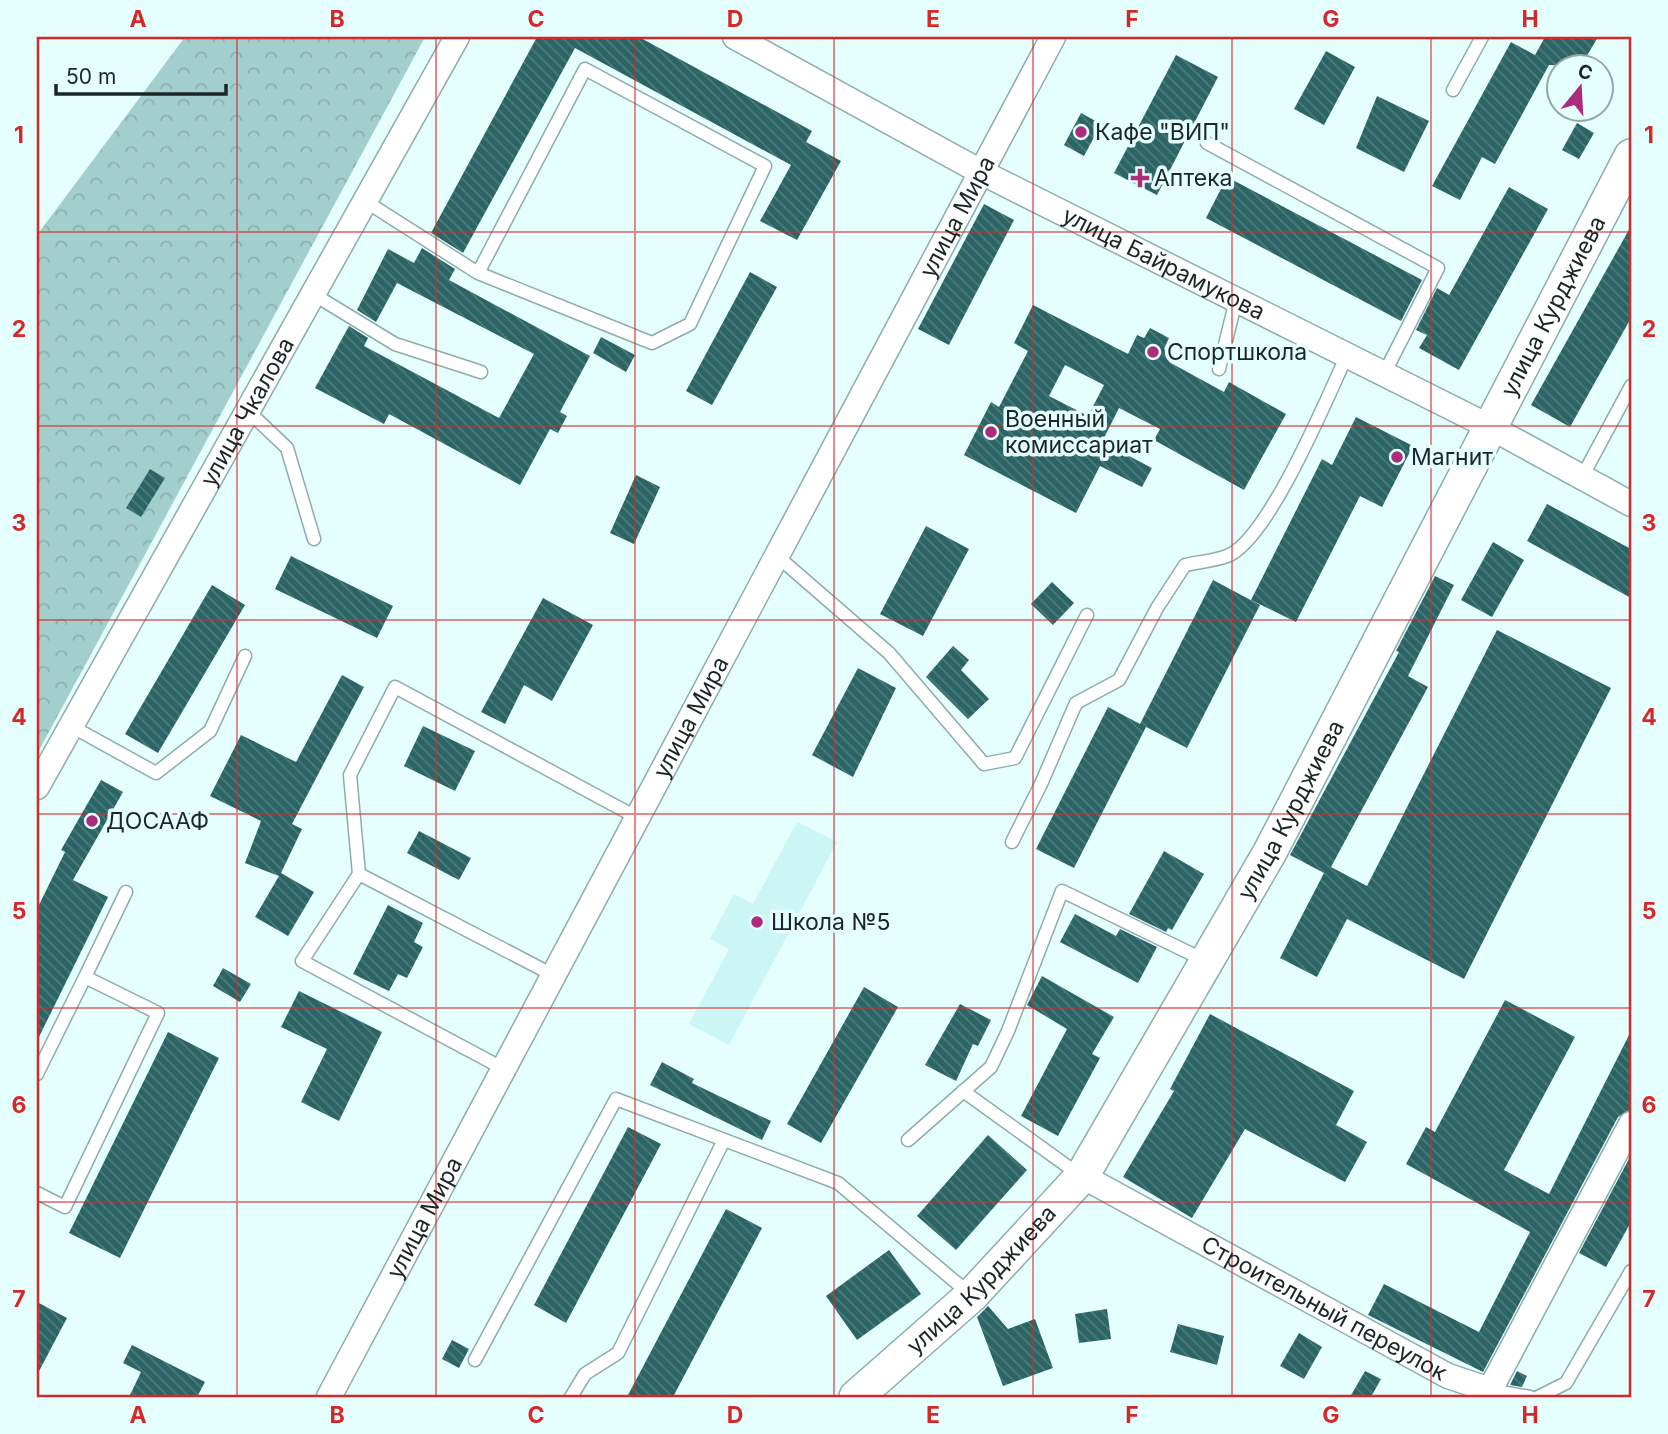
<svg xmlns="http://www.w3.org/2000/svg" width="1668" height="1434" viewBox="0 0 1668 1434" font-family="Inter,sans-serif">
<defs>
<pattern id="forest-crowns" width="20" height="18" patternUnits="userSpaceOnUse" patternTransform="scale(1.75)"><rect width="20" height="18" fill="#a3cece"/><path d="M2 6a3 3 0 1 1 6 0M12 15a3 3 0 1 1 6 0" fill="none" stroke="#8cb1b1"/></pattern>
<pattern id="building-back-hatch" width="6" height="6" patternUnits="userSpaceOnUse" patternTransform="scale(1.75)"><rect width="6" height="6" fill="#2b6465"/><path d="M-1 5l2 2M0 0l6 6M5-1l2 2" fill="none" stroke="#4f7a7b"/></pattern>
</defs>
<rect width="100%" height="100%" fill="#e5fefe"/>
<path fill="#ccf6f6" d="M797,822L837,842L729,1045L689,1024L729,949L710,939L734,894L753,904Z"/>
<path fill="url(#forest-crowns)" d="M185,37H425L37,754V235Z"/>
<path fill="url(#building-back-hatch)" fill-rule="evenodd" d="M537,37H639L812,131L806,142L841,161L797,240L760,221L791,165L575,48L463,253L431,233Z
M1545,37H1598L1581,66L1549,65L1495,164L1482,157L1460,200L1432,186L1511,42L1535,55Z
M1326,51L1355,67L1324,125L1294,109Z
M1176,55L1218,77L1157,195L1114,173Z
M1377,96L1429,121L1404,172L1356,148Z
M1081,113L1101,124L1084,156L1064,145Z
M1577,123L1594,133L1579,159L1562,150Z
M1227,177L1422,280L1401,321L1206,218Z
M1509,187L1548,209L1459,370L1419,348L1427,335L1416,330L1437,288L1449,295Z
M984,204L1014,220L949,345L918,329Z
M1631,226V318L1570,427L1531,405Z
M422,248L455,269L449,280L590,356L560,412L567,416L558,433L550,429L520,485L389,414L384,424L315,388L349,326L368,338L364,346L499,418L534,354L397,283L376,322L357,310L388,249L414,263Z
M750,272L777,287L712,405L686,391Z
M1033,305L1128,354L1137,335L1144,338L1150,328L1169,338L1164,349L1173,354L1169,362L1224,392L1229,382L1286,414L1244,490L1154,440L1160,429L1119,408L1102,442L1152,468L1142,487L1100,466L1076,513L964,455L991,402L999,407L1028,351L1014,343ZM1065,365L1104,385L1088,416L1049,396Z
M601,337L635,355L626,372L593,353Z
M1356,417L1413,446L1382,507L1360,496L1296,622L1251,600L1322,459L1332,465Z
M150,469L165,478L141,517L126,508Z
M636,475L660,487L634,544L610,533Z
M1547,504L1631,549V598L1527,541Z
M926,526L969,549L923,636L880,614Z
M1493,542L1524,560L1492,617L1461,600Z
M291,556L393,606L377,638L275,589Z
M1435,576L1454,585L1408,676L1428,687L1331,867L1367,886L1497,630L1611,688L1464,979L1347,919L1317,977L1280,958L1324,873L1290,855L1399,652L1396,651Z
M1213,580L1260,605L1187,748L1146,727L1074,868L1036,849L1108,707L1140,724Z
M1052,582L1074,603L1053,625L1031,604Z
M212,585L245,605L158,753L125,734Z
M543,598L593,625L552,701L524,685L505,724L481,712Z
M953,646L969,660L961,670L989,699L968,719L926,677Z
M858,668L896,688L853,777L812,755Z
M342,675L364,687L292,824L302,829L281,873L314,892L288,936L255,917L279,876L245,863L261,821L210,796L241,735L296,762Z
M423,726L475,751L455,791L404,766Z
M101,780L123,792L73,880L108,897L37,1041V909L65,852L61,850Z
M419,831L471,858L459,880L407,853Z
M1164,851L1204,874L1172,930L1168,928L1166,932L1129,914Z
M388,905L423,923L414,942L423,947L407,978L398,974L389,991L353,974Z
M1075,914L1116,936L1120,929L1157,947L1138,983L1060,942Z
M223,968L251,984L240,1002L213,986Z
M1042,976L1114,1017L1092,1054L1100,1058L1058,1136L1021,1116L1067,1029L1027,1005Z
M864,987L898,1007L821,1143L787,1124Z
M299,991L382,1032L339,1121L301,1102L327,1049L281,1027Z
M1505,1000L1575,1037L1504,1170L1549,1194L1631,1031V1109L1618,1117L1483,1372L1368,1315L1384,1284L1479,1332L1530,1232L1406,1164L1426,1127L1435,1132Z
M960,1004L991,1020L978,1046L973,1044L956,1081L925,1065Z
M1210,1014L1354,1091L1336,1125L1367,1142L1345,1182L1245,1129L1192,1218L1123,1177L1174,1091L1170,1089Z
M168,1032L219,1058L120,1258L69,1233Z
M662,1062L694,1079L692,1083L771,1121L762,1140L650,1085Z
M628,1127L661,1144L566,1323L534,1305Z
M988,1135L1027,1170L956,1250L917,1216Z
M1631,1155V1222L1606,1267L1579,1253Z
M726,1209L762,1228L673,1397H627Z
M889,1250L921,1294L857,1340L826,1296Z
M37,1302L67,1318L37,1375Z
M988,1306L1008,1329L1035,1319L1053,1368L1003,1386L977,1317Z
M1107,1309L1111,1339L1079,1343L1075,1314Z
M1178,1324L1224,1336L1217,1365L1170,1352Z
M1299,1333L1322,1347L1304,1379L1280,1366Z
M452,1340L469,1349L459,1368L442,1359Z
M132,1345L205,1382L197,1397H129L141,1372L123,1363Z
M1365,1371L1381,1379L1371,1397H1350Z
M1517,1371L1527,1376L1522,1387L1510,1385Z"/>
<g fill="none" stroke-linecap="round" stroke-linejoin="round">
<g stroke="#8eacac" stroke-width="15">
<path id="lane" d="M1453,90L1482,37
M1207,143L1438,268L1384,374
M365,201L478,273L652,343L690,324L765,166L585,69L478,273
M313,294L395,344L481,372
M1219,369L1236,300
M248,411L287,448L314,539
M1582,477L1631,386
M777,556L889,653L984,764L1015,758L1087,615
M71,726L156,773L210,731L245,656
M1012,842L1041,784L1076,703L1119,680L1157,608L1185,565C1198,562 1214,561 1227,556C1268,541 1327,398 1347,355
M359,874L350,775L395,687L636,817
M85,977L126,892
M504,1069L302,961L359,874L553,975
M37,1074L85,977L158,1013L65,1207L37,1193
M963,1091L1081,1176
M908,1140L991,1067L1008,1031L1062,891L1206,961
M475,1360L616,1099L838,1183L971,1295
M1490,1390L1530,1397
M571,1397L585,1374L618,1353L724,1140
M1538,1397L1566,1383L1631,1271"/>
</g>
<g stroke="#8eacac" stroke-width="27">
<g id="street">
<path id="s1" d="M735,37L981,172L1492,428L1631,504"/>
<path id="s2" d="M37,787L457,37"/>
<path id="s3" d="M1082,1176L1448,1376L1490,1390L1631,1124"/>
<path id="s4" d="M329,1397L1053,37"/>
</g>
</g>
<g stroke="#8eacac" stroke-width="36">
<g id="secondary">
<path id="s5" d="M856,1397L972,1295L1082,1176L1270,852L1631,156"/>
</g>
</g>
<use href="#lane" stroke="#fff" stroke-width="12"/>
<use href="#street" stroke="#fff" stroke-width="24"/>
<use href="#secondary" stroke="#fff" stroke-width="33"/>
</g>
<path fill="none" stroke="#d62828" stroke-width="2" stroke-opacity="0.55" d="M237,37V1397M436,37V1397M635,37V1397M834,37V1397M1033,37V1397M1232,37V1397M1431,37V1397M37,232H1631M37,426H1631M37,620H1631M37,814H1631M37,1008H1631M37,1202H1631"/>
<g fill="#ab2c7c" stroke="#e5fefe" stroke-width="2.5">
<circle cx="1081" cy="132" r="7"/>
<path d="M1136.5 167.5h7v7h7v7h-7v7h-7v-7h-7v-7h7z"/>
<circle cx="1153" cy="352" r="7"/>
<circle cx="991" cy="432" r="7"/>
<circle cx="1397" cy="457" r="7"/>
<circle cx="92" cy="821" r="7"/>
<circle cx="757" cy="922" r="7"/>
</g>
<g text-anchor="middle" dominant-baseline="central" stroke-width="7" stroke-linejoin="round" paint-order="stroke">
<g font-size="23" fill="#1b2727" stroke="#e5fefe" text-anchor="start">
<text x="1095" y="132">Кафе "ВИП"</text>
<text x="1154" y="178">Аптека</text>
<text x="1167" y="352">Спортшкола</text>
<text x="1005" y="419">Военный<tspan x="1005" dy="26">комиссариат</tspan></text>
<text x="1411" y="457">Магнит</text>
<text x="106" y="821">ДОСААФ</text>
<text x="771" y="922">Школа №5</text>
</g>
<g font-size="23" fill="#1b2727" stroke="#e5fefe">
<text stroke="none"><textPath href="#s4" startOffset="1337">улица Мира</textPath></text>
<text stroke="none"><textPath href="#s1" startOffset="485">улица Байрамукова</textPath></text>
<text stroke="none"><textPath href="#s5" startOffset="1306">улица Курджиева</textPath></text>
<text stroke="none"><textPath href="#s2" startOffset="430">улица Чкалова</textPath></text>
<text stroke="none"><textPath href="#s4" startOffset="770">улица Мира</textPath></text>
<text stroke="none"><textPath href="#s5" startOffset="738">улица Курджиева</textPath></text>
<text stroke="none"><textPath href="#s4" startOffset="203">улица Мира</textPath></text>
<text stroke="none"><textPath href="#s5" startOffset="172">улица Курджиева</textPath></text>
<text stroke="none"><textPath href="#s3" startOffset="276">Строительный переулок</textPath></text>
</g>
</g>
<rect width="1668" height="1434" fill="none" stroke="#e5fefe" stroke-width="77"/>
<g transform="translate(1580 88) rotate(18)"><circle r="33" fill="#e5fefe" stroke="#94a8a8" stroke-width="2"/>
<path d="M0-5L12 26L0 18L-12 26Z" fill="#ab2c7c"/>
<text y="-10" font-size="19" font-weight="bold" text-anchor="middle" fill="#1b2727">С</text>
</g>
<path d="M56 84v10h170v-10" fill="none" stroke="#1b2727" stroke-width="3.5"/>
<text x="66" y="84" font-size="21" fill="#1b2727" stroke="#e5fefe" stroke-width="5" paint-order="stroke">50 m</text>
<rect x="38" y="38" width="1592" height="1358" fill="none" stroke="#d62828" stroke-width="2.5"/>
<g font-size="23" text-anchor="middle" font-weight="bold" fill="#d62828">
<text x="138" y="27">A</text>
<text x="337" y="27">B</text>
<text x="536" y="27">C</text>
<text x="735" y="27">D</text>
<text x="933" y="27">E</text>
<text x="1132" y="27">F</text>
<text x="1331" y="27">G</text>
<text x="1530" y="27">H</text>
<text x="19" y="143">1</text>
<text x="1649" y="143">1</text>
<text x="19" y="337">2</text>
<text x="1649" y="337">2</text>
<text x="19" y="531">3</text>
<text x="1649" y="531">3</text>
<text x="19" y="725">4</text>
<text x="1649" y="725">4</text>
<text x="19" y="919">5</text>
<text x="1649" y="919">5</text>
<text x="19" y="1113">6</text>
<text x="1649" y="1113">6</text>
<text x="19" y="1307">7</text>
<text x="1649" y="1307">7</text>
<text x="138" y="1423">A</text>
<text x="337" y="1423">B</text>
<text x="536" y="1423">C</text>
<text x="735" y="1423">D</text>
<text x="933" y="1423">E</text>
<text x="1132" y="1423">F</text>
<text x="1331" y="1423">G</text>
<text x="1530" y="1423">H</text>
</g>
</svg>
